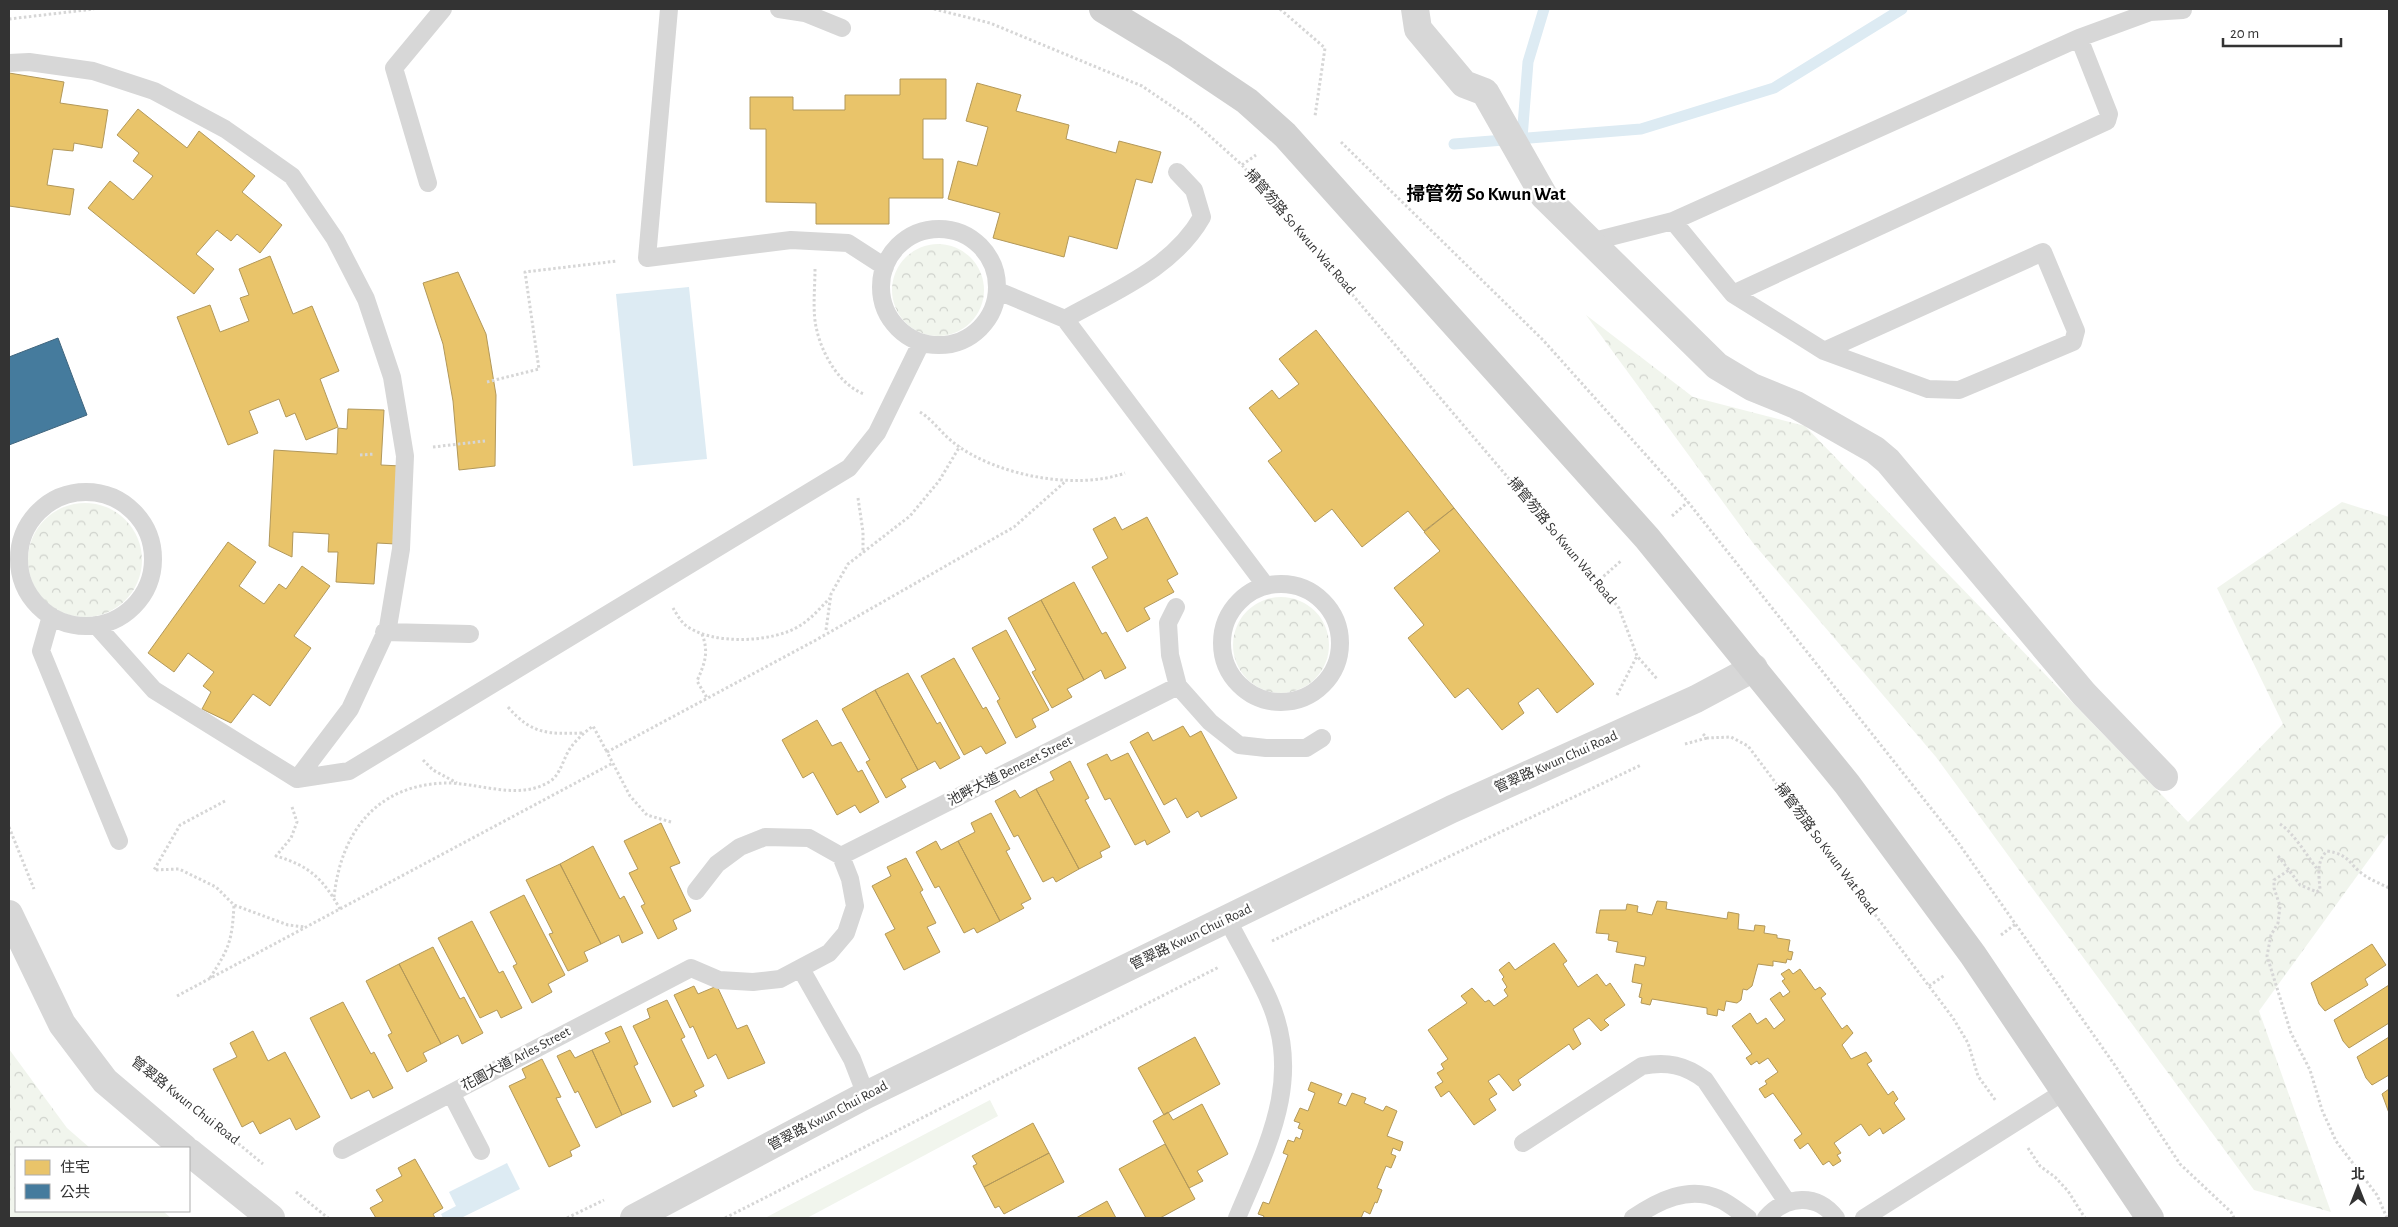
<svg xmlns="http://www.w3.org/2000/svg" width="2398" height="1227" viewBox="0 0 2398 1227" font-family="'Alegreya Sans','Noto Sans TC',sans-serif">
<defs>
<pattern id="forest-crowns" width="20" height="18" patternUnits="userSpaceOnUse" patternTransform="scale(1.25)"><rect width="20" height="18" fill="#f1f5ed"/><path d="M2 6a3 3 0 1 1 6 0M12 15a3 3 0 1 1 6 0" fill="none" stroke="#cfd2cc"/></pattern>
</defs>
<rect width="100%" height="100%" fill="#fff"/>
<path fill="#f1f5ed" d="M990,1100L998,1116L807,1218H765Z"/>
<path fill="url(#forest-crowns)" d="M892 290a46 46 0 1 1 92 0a46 46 0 1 1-92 0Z
M1586,315L1693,397L1805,426L2188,822L2283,724L2217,588L2342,502L2389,517V832L2259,1011L2331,1212L2254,1190L1936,757L1753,543Z
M28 560a57 57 0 1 1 114 0a57 57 0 1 1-114 0Z
M1233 645a48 48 0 1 1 96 0a48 48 0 1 1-96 0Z
M9,1049L67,1128L90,1148H16V1211H163L171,1218H9Z"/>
<path fill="#ddebf3" d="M689,287L707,459L633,466L616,294Z
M507,1163L520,1189L461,1218H443L441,1214L456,1206L449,1192Z"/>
<path fill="#e9c46a" stroke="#b2985a" d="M9,73L64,82L60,103L108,110L102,148L74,143L73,151L53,149L47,185L74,189L70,215L9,206Z
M900,79H946V119H923V159H943V198H889V224H816V203L766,202V129H750V97H793V110H845V95H900Z
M977,83L1021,95L1016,111L1069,125L1066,139L1116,153L1119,141L1161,152L1152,183L1136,179L1117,249L1069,236L1064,257L993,238L1000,213L948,199L958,161L977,166L988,127L966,121Z
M138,109L187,148L199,131L255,176L242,192L282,225L260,253L237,234L231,241L217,230L196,254L214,269L194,294L88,208L110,181L133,200L153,176L133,161L139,153L117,135Z
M270,256L293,314L312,306L339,371L320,379L338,427L306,440L295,413L286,417L279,399L249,411L258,433L228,445L177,317L210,305L220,332L249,321L240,298L249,295L239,269Z
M458,272L486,334L496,395L495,466L459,470L453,401L443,344L423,283Z
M1316,330L1454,508L1424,531L1408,511L1362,547L1332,509L1315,522L1268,461L1282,451L1249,408L1272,390L1279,399L1299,384L1279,359Z
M348,409L384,410L381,465L401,466L396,544L377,543L374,584L336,582L338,552H328L329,534L293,532L292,557L269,546L274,450L337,454L338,428L347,429Z
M1454,508L1594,684L1557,713L1538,688L1518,703L1524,713L1502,730L1468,688L1455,698L1408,638L1424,625L1394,588L1440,551L1424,532Z
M1115,517L1122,530L1147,517L1178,574L1167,580L1174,592L1144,608L1150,619L1127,632L1092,567L1108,558L1093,529Z
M228,542L256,562L239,586L264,604L279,584L286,589L302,566L330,586L294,636L311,648L270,706L253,694L231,723L202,709L211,692L203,686L214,672L188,653L174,672L148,653Z
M1074,582L1102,634L1106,632L1126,668L1105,679L1101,670L1084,680L1041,600Z
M1041,600L1084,680L1067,689L1072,697L1052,708L1032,672L1036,670L1008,618Z
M1006,630L1049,710L1032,719L1036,727L1016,738L997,701L1000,699L972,648Z
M954,658L983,709L986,707L1006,743L986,754L981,746L964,755L921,676Z
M908,673L937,724L940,722L960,758L940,769L935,761L918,770L875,690Z
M875,690L918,770L901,779L906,787L886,798L866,762L870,760L842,709Z
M817,720L832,746L841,742L858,772L862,770L879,802L860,813L855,805L837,815L813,772L803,778L782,740Z
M1183,726L1190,737L1201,731L1237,798L1201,817L1198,811L1187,818L1176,798L1164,805L1130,742L1148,732L1153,741Z
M1128,753L1170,832L1147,845L1145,840L1135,845L1110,798L1105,800L1087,764L1107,754L1111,761Z
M1070,761L1089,798L1085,800L1110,847L1100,852L1102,857L1079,869L1036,789L1054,780L1050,772Z
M1036,789L1079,869L1056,882L1053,877L1043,882L1018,835L1014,837L995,801L1015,790L1020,798Z
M991,813L1010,849L1006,851L1031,899L1021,904L1024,908L1000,921L958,841L975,832L971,823Z
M661,823L680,863L670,867L691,911L673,920L677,929L658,939L641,906L645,904L629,873L638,869L624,841Z
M936,841L941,850L958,841L1000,921L977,933L974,928L964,933L939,886L935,888L916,852Z
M593,846L620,899L624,896L643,933L622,943L619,935L601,944L560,864Z
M906,858L923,890L920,892L936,923L927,927L940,952L904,970L885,934L895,929L872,886L891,876L887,867Z
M560,864L601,944L584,952L588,961L568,971L549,934L553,933L526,880Z
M524,895L565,975L548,984L552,992L532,1003L513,966L517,964L490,912Z
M1657,901L1667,902L1666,909L1727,919L1728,912L1739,914L1738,929L1754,931L1755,925L1765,926L1764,933L1777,935V938L1790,940L1788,951L1793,952L1791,960L1787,959L1786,963L1773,961V966L1758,964L1752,986L1747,990L1743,989L1741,1000L1737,1003L1726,1001L1724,1011L1718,1009L1717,1016L1707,1014V1008L1652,999L1650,1005L1641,1003L1642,998L1639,997L1642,984L1632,982L1635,964L1644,966L1646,957L1616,952L1618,942L1608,940L1609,934L1596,933L1600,910H1626L1627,904L1638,906L1637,912L1652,915Z
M472,921L499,973L503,971L522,1008L501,1018L497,1010L480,1018L438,938Z
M1554,943L1567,961L1563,964L1578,987L1597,974L1606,986L1610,983L1625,1005L1604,1020L1609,1025L1601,1031L1589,1018L1573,1029L1581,1044L1573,1050L1569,1044L1518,1080L1521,1085L1513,1091L1499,1074L1488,1081L1497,1094L1489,1099L1496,1110L1474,1125L1449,1091L1441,1097L1435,1087L1443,1082L1437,1073L1444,1069L1441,1064L1448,1059L1428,1030L1467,1003L1461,996L1472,988L1485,1002L1489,1000L1494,1006L1508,996L1504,990L1507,987L1502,979L1504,977L1499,970L1509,962L1515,970Z
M2372,944L2386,965L2365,979L2368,985L2325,1011L2319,1004L2311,983Z
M433,947L460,999L464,997L483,1033L462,1044L458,1035L441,1044L399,964Z
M399,964L441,1044L423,1053L427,1061L407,1072L388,1035L392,1033L366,981Z
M1789,969L1793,974L1800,969L1815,990L1820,987L1826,994L1821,998L1842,1029L1847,1025L1853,1033L1842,1045L1851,1059L1866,1052L1872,1061L1867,1064L1888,1095L1893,1091L1898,1099L1894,1103L1905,1119L1883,1134L1880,1128L1869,1136L1861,1124L1834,1143L1841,1153L1837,1155L1841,1161L1833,1166L1829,1161L1823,1165L1808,1143L1800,1149L1794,1140L1802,1134L1773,1093L1765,1098L1759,1089L1767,1084L1765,1081L1778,1072L1768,1058L1759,1064L1757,1061L1751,1065L1746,1058L1752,1054L1732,1026L1750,1013L1757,1024L1766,1018L1774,1029L1785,1020L1770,999L1780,992L1783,997L1790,992L1782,981L1785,979L1781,974Z
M2389,985V1023L2349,1048L2343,1041L2334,1020Z
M694,986L698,994L717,986L737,1029L747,1025L765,1063L728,1079L716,1054L708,1059L693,1026L690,1028L674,995Z
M667,1000L685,1037L681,1039L704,1086L694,1091L697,1096L673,1107L633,1026L650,1018L647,1009Z
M343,1002L371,1054L374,1052L393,1088L373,1098L369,1090L351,1099L310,1018Z
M621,1026L638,1064L634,1066L651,1102L622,1115L592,1050L610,1042L605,1033Z
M253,1031L268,1061L285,1052L320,1117L296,1130L290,1118L260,1134L253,1121L242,1127L213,1069L237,1057L230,1043Z
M1195,1037L1220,1084L1164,1115L1138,1068Z
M2389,1037V1075L2372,1085L2366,1078L2357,1057Z
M570,1050L575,1058L592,1050L622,1115L596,1128L578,1091L575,1093L557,1056Z
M542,1059L561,1097L556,1098L580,1146L570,1151L572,1156L549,1167L509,1086L526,1078L522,1069Z
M1311,1082L1342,1094L1338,1103L1346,1106L1352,1093L1366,1098L1364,1103L1383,1111L1386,1106L1397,1111L1387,1136L1403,1142L1400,1151L1393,1148L1391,1154L1396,1156L1391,1168L1386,1166L1377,1188L1382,1190L1377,1203L1375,1202L1370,1214L1364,1211L1361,1218H1263L1264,1216L1258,1214L1263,1202L1269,1204L1288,1155L1283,1153L1288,1140L1294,1142L1296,1137L1300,1139L1303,1130L1298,1128L1300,1123L1294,1121L1300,1108L1308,1111L1315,1093L1308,1090Z
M2389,1089V1113L2382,1094Z
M1202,1104L1228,1154L1197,1171L1203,1181L1189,1188L1153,1121L1168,1112L1173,1120Z
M1033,1123L1049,1153L984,1187L973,1166L977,1164L972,1156Z
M1165,1144L1195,1199L1160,1218H1146L1119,1169Z
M1049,1153L1064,1182L1004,1214L999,1206L995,1208L984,1187Z
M415,1159L443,1208L433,1214L435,1218H376L370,1208L383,1201L376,1190L402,1176L398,1168Z
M1107,1201L1116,1218H1076Z"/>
<path fill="#457b9d" stroke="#40657d" d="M58,338L87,415L9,445V357Z"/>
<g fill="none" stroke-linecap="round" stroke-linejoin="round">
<path stroke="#ddebf3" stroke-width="11" d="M1522,138L1528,62L1544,9
M1454,144L1641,129L1774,88L1902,9"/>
<path stroke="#d6d6d6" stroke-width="3" stroke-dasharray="2.5 2.5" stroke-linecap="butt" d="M934,9L990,23L1142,86L1192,120L1242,165L1619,608L1637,656L1658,680
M1280,9L1325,48L1315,116
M9,19L94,9
M1341,142L1543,340L1688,502L1957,841L2114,1064L2180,1164L2231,1212L2234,1218
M1242,165L1256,155
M815,269C815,289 812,313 817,331C823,356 840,385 864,394
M487,382L539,369L525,272L617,261
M920,412C933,420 942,434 954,443C995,475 1075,491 1125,473
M433,447L485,441
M360,455L375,454
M858,498L863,532V553
M1672,516L1688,502
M1596,583L1622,560
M673,608C676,613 680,620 684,624C710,646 774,643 801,625C812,618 821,607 830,598
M826,630L831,594L848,564L910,516L939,481L960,446
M702,634C709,652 705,663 697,681L707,698
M1617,695L1637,656
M508,707C532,735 549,734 583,733
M1703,734L1707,738L1731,737L1748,746L1953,1018L1968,1043L1978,1076L1996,1101
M1685,744L1707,738
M423,760L433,770L457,783
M225,801L180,825L154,870L179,869L216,887L234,905L288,925L305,927
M292,807L297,822L291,838L276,856C310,866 323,879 340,909
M671,822L647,815L630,796L607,752L816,640L1014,527L1067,480
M2280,824C2294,833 2307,856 2318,870
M9,827L34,889
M2278,856L2289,870
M334,897C341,833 375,786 444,783C477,782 518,801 549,782C561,775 563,758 571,747C577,739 585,732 593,726L607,752
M2001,935L2017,923
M1272,941L1641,765
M210,978C229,948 232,942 234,905
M1929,986L1945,975
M177,996L613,763
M142,1064L263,1164
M2028,1148L2040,1166L2055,1177L2068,1191L2085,1218
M296,1192L328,1218
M567,1218L604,1200
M725,1218L1219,967
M2387,1218L2377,1195L2336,1141L2322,1110L2310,1070L2291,1033L2267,956L2271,935L2278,923L2280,906L2274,888V880L2289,870L2300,885L2317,892L2320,889C2319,876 2316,861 2327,851C2351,855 2348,864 2364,875C2371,880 2381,884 2389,888"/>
<path stroke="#d7d7d7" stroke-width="18" d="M669,9L647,258L791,240L848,243L885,267
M779,9L805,13L842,28
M2079,38L2150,12L2183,10
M9,63L29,62L93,71L154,91L225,129L292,176L335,239L366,299L392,377L405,456L401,549L388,627L350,709L297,779
M428,183L394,68L443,9
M1673,221L1733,294L1824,351L1928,389L1959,390L2073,342L2076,331L2043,252L1824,351
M881 287a58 58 0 1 1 116 0a58 58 0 1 1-116 0Z
M1590,242L1673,221L2079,38L2109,114L2107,121L1733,294
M998,291L1065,319L1266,586
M1065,319C1115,291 1173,268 1202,217L1194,190L1177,172
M19 559a67 67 0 1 1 134 0a67 67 0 1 1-134 0Z
M1222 643a59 59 0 1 1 118 0a59 59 0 1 1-118 0Z
M1176,607L1168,623L1170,655L1178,686L1210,722L1239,745L1266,748H1306L1322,738
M51,616L41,651L119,841
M96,625L154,690L297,779L349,771L849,468L877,433L921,343
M384,632L470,634
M841,856L1178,686
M1227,919C1241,946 1257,973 1269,1000C1304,1079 1267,1146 1237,1218
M801,969L852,1059L866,1095
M451,1093L481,1151
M1523,1143L1642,1066C1667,1061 1685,1065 1705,1080L1787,1202
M342,1150L691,968L719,980L753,982L780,979L829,953L846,933L855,906L850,879L841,856L809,838L765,837L740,847L717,864L696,891
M1633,1218C1658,1201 1689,1185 1719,1199C1729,1203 1739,1212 1748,1218
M1766,1218C1787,1195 1817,1193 1836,1218
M1864,1218L2065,1091"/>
<path stroke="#d7d7d7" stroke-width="28" d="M1415,9L1418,29L1464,84L1485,92L1544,196L1717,366L1752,387L1796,405L1875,450L1888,461L2084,694L2164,777
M9,914L62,1024L105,1081L184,1148
M189,1152L271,1218
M634,1218L866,1095L1452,809L1696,699L1754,668"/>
<path stroke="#d0d0d0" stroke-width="28" d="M1103,9L1174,52L1247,101L1285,135L1647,538L1847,784L1973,955L2150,1218"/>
</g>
<g text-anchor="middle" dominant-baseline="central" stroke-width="5" stroke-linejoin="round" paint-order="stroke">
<g font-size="14" fill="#333" stroke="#fff">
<text transform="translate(1300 232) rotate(49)">掃管笏路 So Kwun Wat Road</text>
<text transform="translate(1562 541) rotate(50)">掃管笏路 So Kwun Wat Road</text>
<text transform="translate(1556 762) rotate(-24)">管翠路 Kwun Chui Road</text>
<text transform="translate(1010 771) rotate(-27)">池畔大道 Benezet Street</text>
<text transform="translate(1826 849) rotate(53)">掃管笏路 So Kwun Wat Road</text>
<text transform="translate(1191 937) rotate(-26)">管翠路 Kwun Chui Road</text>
<text transform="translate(516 1059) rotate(-28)">花園大道 Arles Street</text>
<text transform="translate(185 1101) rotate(38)">管翠路 Kwun Chui Road</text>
<text transform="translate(828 1116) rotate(-28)">管翠路 Kwun Chui Road</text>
</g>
<g font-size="19" font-weight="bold" fill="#000" stroke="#fff">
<text x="1486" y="194">掃管笏 So Kwun Wat</text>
</g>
</g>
<rect width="2398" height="1227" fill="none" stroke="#333333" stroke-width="20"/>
<rect x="15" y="1147" width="175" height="65" fill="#ffffff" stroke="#adadad"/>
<rect x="25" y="1160" width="25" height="15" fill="#e9c46a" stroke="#adadad"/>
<text x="60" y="1172" font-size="15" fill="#333333">住宅</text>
<rect x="25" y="1184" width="25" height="15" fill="#457b9d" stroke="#adadad"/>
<text x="60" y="1197" font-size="15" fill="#333333">公共</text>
<g transform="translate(2358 1187)" stroke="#ffffff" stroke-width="4" paint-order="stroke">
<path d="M0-4L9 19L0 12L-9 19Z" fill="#333333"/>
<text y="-8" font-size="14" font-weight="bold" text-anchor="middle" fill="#333333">北</text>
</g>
<path d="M2223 38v8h118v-8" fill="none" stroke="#333333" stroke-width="2.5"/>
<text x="2230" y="38" font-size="15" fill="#333333" stroke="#ffffff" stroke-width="4" paint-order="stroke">20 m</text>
</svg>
